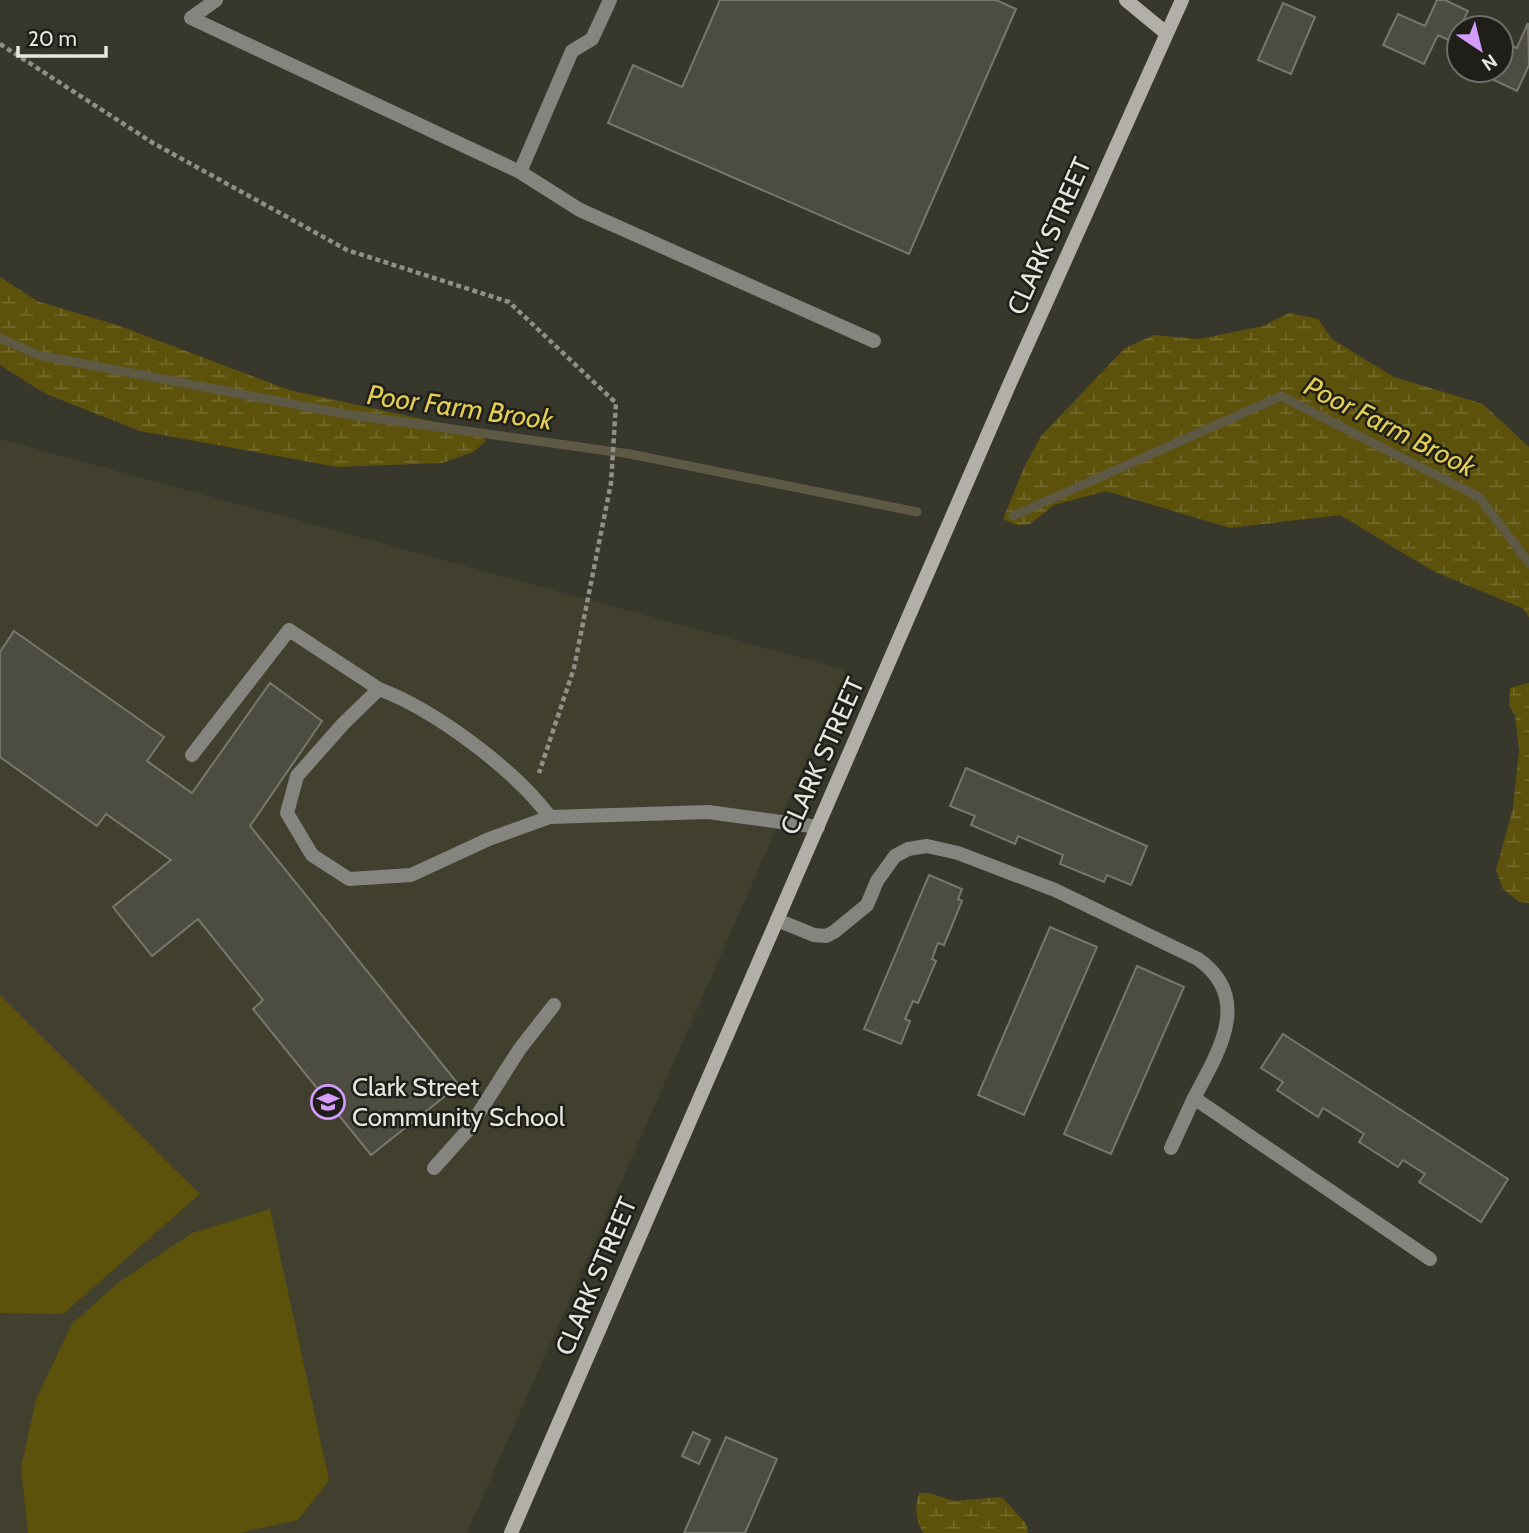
<svg xmlns="http://www.w3.org/2000/svg" width="1529" height="1533" viewBox="0 0 1529 1533" font-family="Cabin,sans-serif">
<defs>
<pattern id="wetland-marsh" width="20" height="14" patternUnits="userSpaceOnUse" patternTransform="scale(1.75)"><rect width="20" height="14" fill="#5c520b"/><path d="M1 5h8M5 5V1M11 12h8M15 12V8" fill="none" stroke="#736b2e"/></pattern>
</defs>
<rect width="100%" height="100%" fill="#38372c"/>
<path fill="#413f2e" d="M0,439L846,670L467,1533H0Z"/>
<path fill="url(#wetland-marsh)" d="M0,277L37,301L120,326L289,390L445,424L481,434L486,441L473,452L442,463L338,467L140,431L46,394L0,365Z
M1289,313L1318,319L1332,339L1394,377L1483,404L1529,447V617L1522,608L1433,571L1340,515L1230,528L1106,491L1054,505L1030,524L1017,525L1003,519L1024,468L1041,436L1125,348L1154,335L1199,339L1263,326Z
M1529,683V903L1519,902L1503,889L1496,870L1513,808L1519,750L1515,715L1509,706L1510,688Z
M919,1493H929L954,1501L1002,1497L1027,1525L1028,1533H923C916,1518 914,1510 919,1493Z"/>
<path fill="#5c520b" d="M0,995L200,1194L63,1314L0,1313Z
M270,1209L329,1480L298,1520L239,1533H28L21,1467L36,1399L72,1324L119,1282L192,1233Z"/>
<g fill="none" stroke-linecap="round" stroke-linejoin="round">
<path stroke="#5d5944" stroke-width="9" d="M0,338L38,355L345,414L630,454L917,512
M1013,516L1281,396L1479,497L1529,563"/>
</g>
<path fill="#4d4c41" stroke="#79776b" stroke-width="2" d="M720,0H996L1016,9L909,254L608,123L633,65L682,87Z
M1437,0H1445L1468,11L1453,42L1438,35L1424,64L1383,45L1398,14L1425,26Z
M1283,3L1315,17L1291,74L1258,60Z
M1528,23L1529,65L1517,91L1475,71L1501,70V41L1517,48Z
M14,631L164,737L147,761L192,793L270,683L322,721L250,826L459,1085L371,1155L253,1009L263,1000L198,919L152,956L113,907L171,860L106,814L97,826L0,757V652Z
M966,768L1147,846L1131,885L1107,875L1104,882L1060,864L1063,855L1018,836L1015,844L971,825L975,816L950,806Z
M929,875L962,889L958,899L962,901L944,945L938,943L932,959L936,961L918,1003L913,1001L905,1019L910,1021L901,1044L864,1029Z
M1050,927L1097,947L1024,1115L978,1095Z
M1137,966L1184,987L1111,1154L1064,1134Z
M1283,1034L1508,1179L1481,1222L1419,1182L1425,1174L1403,1160L1398,1167L1359,1142L1364,1134L1323,1108L1318,1117L1277,1090L1283,1082L1261,1068Z
M693,1432L710,1440L699,1464L682,1456Z
M726,1437L777,1459L745,1533H684Z"/>
<g fill="none" stroke-linecap="round" stroke-linejoin="round">
<path stroke="#919087" stroke-width="4.5" stroke-dasharray="5 3.5" stroke-linecap="butt" d="M0,44L153,143L347,250L509,302L616,403L611,483L574,668L539,773"/>
<path stroke="#85847e" stroke-width="14" d="M216,0L191,18L520,172L580,210L874,341
M520,172L572,51L592,39L610,0
M192,755L289,630L379,689
M550,817C514,769 435,710 379,689L343,724L297,776L287,813L312,855L349,879L411,875L489,839L550,817L708,812L818,827
M777,920L814,935L826,936L834,932L867,905L877,881L895,856L908,849L927,846L958,853L1055,890L1198,959C1253,998 1219,1051 1194,1098L1430,1259
M434,1168L468,1130L519,1050L554,1005"/>
<path stroke="#85847e" stroke-width="14" d="M1171,1148L1194,1098"/>
<path stroke="#b1afa7" stroke-width="14" d="M1126,0L1166,33
M511,1533L1010,383L1182,0"/>
</g>
<defs>
<g id="school-ring" transform="scale(1.75)"><circle r="9.5" fill="#1f1e19" stroke="#d49cfc" stroke-width="1.5"/><path d="M0-5L7-2L0 1L-7-2ZM-4 1L0 2.5L4 1V4Q0 6-4 4Z" fill="#d49cfc"/></g>
</defs>
<g fill-rule="evenodd">
<use href="#school-ring" x="328" y="1102"/>
</g>
<g text-anchor="middle" dominant-baseline="central" stroke-width="5" stroke-linejoin="round" paint-order="stroke">
<g font-size="26" fill="#e7e6df" stroke="#1f1e19">
<text transform="translate(1049 236) rotate(-66)">CLARK STREET</text>
<text transform="translate(822 756) rotate(-66)">CLARK STREET</text>
<text transform="translate(596 1276) rotate(-67)">CLARK STREET</text>
</g>
<g font-size="26" fill="#e7e6df" stroke="#1f1e19" text-anchor="start">
<text x="352" y="1087">Clark Street<tspan x="352" dy="30">Community School</tspan></text>
</g>
<g font-size="28" font-style="italic" fill="#e2ce52" stroke="#1f1e19">
<text transform="translate(460 407) rotate(8)">Poor Farm Brook</text>
<text transform="translate(1390 426) rotate(27)">Poor Farm Brook</text>
</g>
</g>
<g transform="translate(1480 49) rotate(145)"><circle r="33" fill="#1f1e19" stroke="#6f6e68" stroke-width="2"/>
<path d="M0-5L12 26L0 18L-12 26Z" fill="#d49cfc"/>
<text y="-10" font-size="19" font-weight="bold" text-anchor="middle" fill="#e7e6df">N</text>
</g>
<path d="M18 46v10h88v-10" fill="none" stroke="#e7e6df" stroke-width="3.5"/>
<text x="28" y="46" font-size="21" fill="#e7e6df" stroke="#1f1e19" stroke-width="5" paint-order="stroke">20 m</text>
</svg>
